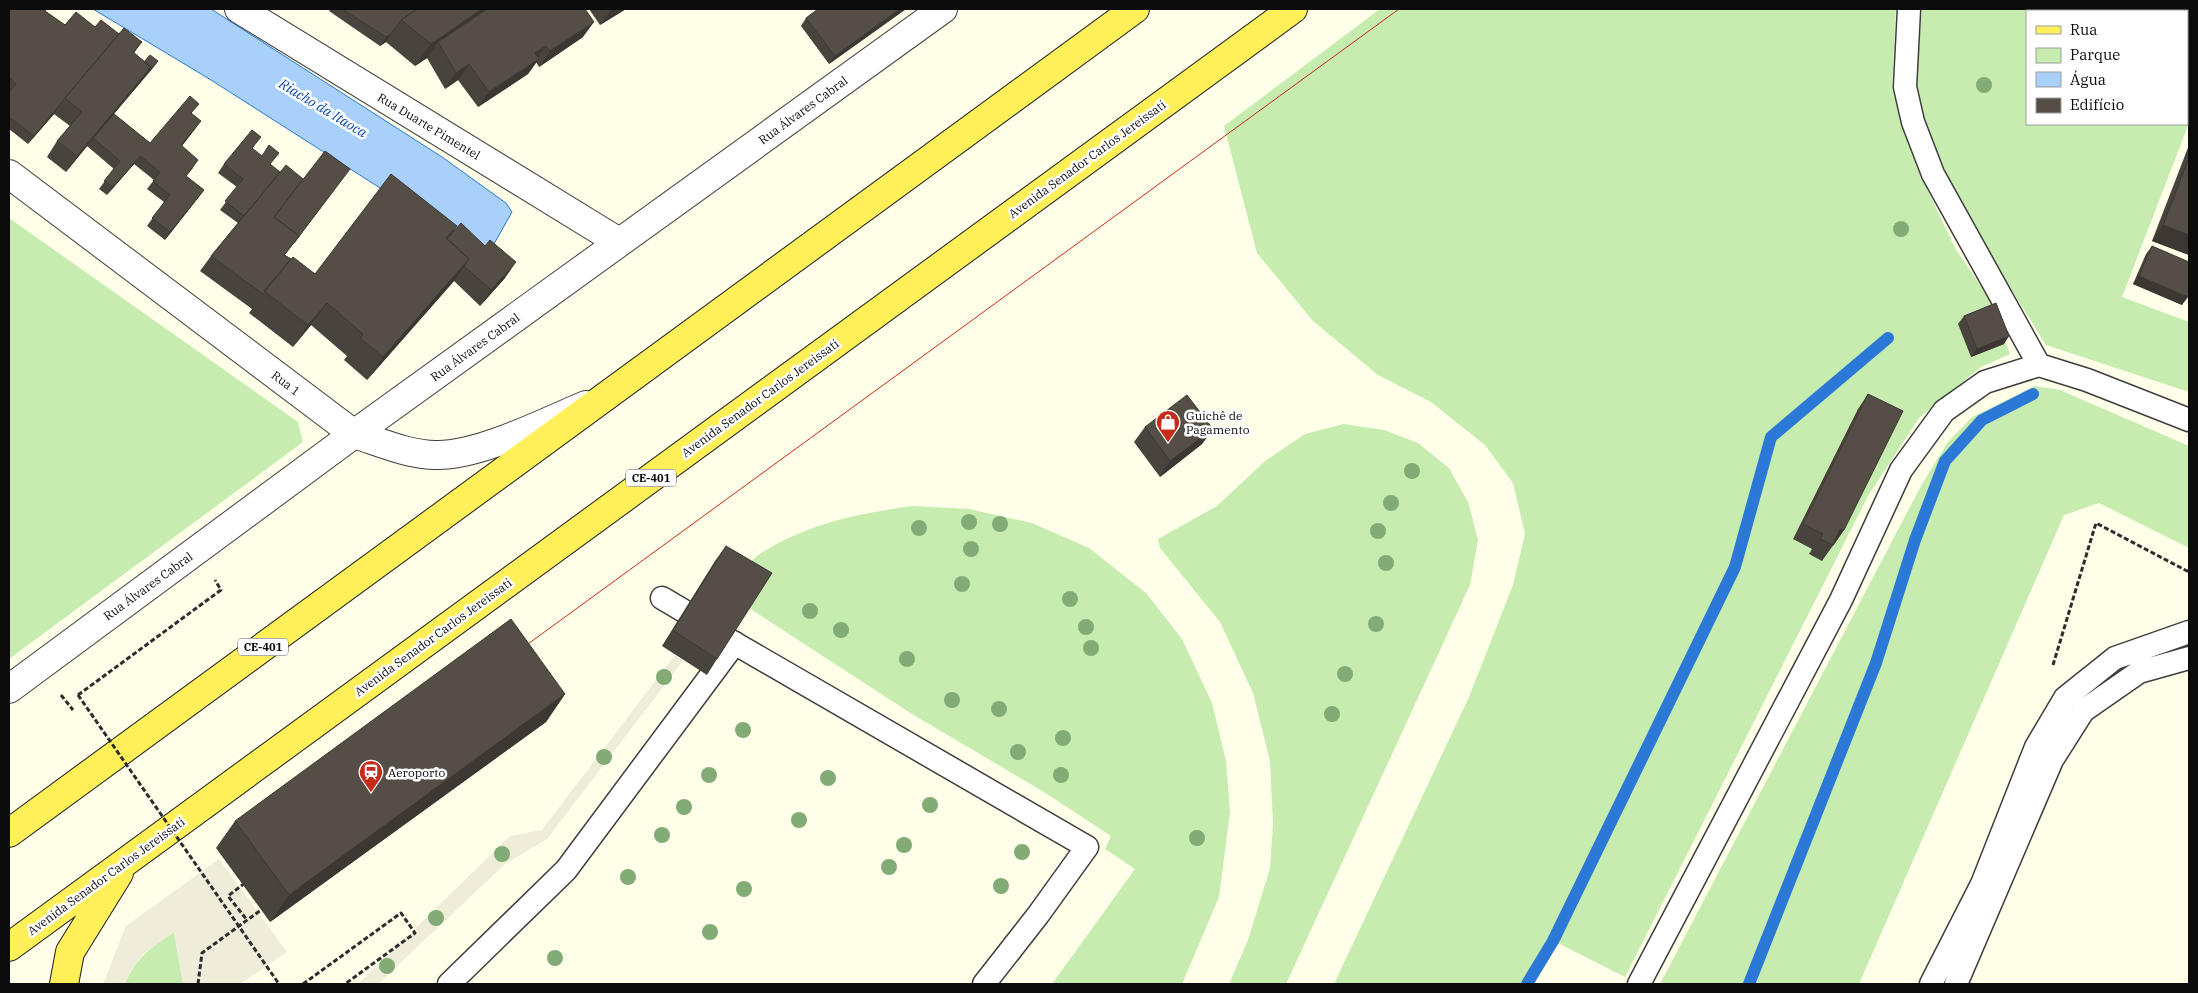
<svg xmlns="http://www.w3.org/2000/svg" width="2198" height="993" viewBox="0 0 2198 993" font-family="'IBM Plex Serif',serif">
<rect width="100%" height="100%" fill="#fffee9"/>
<path fill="#c6ecb0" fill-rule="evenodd" d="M1380,9H1896L1892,89L1918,170L1955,248L1990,300L2010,354L1981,367L1919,418L1868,496L1625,977L1554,941L1527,984H1334L1469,697L1513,585L1525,534L1513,483L1485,445L1431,402L1378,375L1313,321L1257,253L1224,126Z
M1922,9H2189V123L2122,297L2189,322V392L2046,345L1982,242L1936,160L1916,90ZM2027,11H2187V124H2027Z
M9,218L298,422L303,442L9,659Z
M2035,386L2060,390L2189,446V548L2099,503L2064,515L1859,984H1660L1922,484L1948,442L1972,417Z
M1344,424L1384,430L1418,443L1449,468L1468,502L1478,540L1470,585L1286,984H1229L1248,940L1270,868L1273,824L1270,761L1253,693L1220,622L1160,548L1158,539L1217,506L1265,461L1305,434Z
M912,506L969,509L1032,523L1089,548L1146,593L1182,639L1212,703L1226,761L1230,812L1219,897L1182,984H1052L1135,869L1105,849L1111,836L1044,792L912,714L749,608L738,575C746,567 754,557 763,552C807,524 861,513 912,506Z
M174,932L183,984H125C136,957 151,948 174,932Z"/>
<path fill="#efecd9" d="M675,655L683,661L547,839L505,864L378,984H358L510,836L542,830Z
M219,859L287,952L240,984H183L174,932L144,953L131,970L125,984H103L126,926Z"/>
<path fill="#a9d0fb" stroke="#2b78d7" d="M93,9H211L442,157L506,203L512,212L490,251L474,248L211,80Z"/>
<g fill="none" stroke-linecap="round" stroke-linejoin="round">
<path stroke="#2b78d7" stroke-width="12" d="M1527,984L1553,941L1735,567L1771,437L1888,338
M1749,984L1876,663L1915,540L1945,461L1982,420L2033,394"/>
<g stroke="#3e3e3e" stroke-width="25">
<path id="lane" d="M1909,9L1905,87L1913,122L1933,174L2039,365
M662,598L684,611
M729,640L1087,847L1038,915L984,984
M449,984L566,870L735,643
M1639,984L1841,600L1901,470L1944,411L1985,382L2039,365L2087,380L2189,420
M1931,984L1982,884L2036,747L2065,698L2115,658L2189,632
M1956,984L2052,760L2083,711L2139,672L2189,658"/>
</g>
<g stroke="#3e3e3e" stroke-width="30">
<path id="street" d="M239,9L619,242
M9,174L354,434C380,442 409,455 436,455C479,456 545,422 586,405
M9,689L354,434L943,9"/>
</g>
<g stroke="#1c1c1c" stroke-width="30">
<path id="primary" d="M9,833L1135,9
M9,947L1293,9
M64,984L70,952L119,873"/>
</g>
<path stroke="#2d2d2d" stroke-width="3" stroke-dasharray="5 2.5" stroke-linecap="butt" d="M2053,665L2096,523L2189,572
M61,695L73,710
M78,695L221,590L215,580
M245,883L228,896L247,920
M198,984L202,953L261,910
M303,984L401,913L415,933L345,984"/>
<use href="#lane" stroke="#fff" stroke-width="22"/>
<use href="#street" stroke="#fff" stroke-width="28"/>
<use href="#primary" stroke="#fff059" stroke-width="28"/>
<path stroke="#c52b19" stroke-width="1" d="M517,652L1399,9"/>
<path stroke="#2d2d2d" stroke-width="3" stroke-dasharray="5 2.5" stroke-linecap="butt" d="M78,695L279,984"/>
</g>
<g fill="#82ab76">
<circle cx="1984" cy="85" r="8"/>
<circle cx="1901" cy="229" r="8"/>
<circle cx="1412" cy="471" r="8"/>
<circle cx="1391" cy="503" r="8"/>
<circle cx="969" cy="522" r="8"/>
<circle cx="1000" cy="524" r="8"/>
<circle cx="919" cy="528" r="8"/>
<circle cx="1378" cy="531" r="8"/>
<circle cx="971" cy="549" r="8"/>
<circle cx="1386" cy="563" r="8"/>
<circle cx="962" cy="584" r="8"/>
<circle cx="1070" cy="599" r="8"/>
<circle cx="810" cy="611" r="8"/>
<circle cx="1376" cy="624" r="8"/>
<circle cx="1086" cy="627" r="8"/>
<circle cx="841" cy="630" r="8"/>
<circle cx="1091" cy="648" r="8"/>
<circle cx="907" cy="659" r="8"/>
<circle cx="1345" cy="674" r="8"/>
<circle cx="664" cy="677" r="8"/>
<circle cx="952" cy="700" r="8"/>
<circle cx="999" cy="709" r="8"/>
<circle cx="1332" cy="714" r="8"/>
<circle cx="743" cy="730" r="8"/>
<circle cx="1063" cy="738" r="8"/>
<circle cx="1018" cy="752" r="8"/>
<circle cx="604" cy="757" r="8"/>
<circle cx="709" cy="775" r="8"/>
<circle cx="1061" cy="775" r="8"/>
<circle cx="828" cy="778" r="8"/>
<circle cx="930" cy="805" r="8"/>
<circle cx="684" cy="807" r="8"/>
<circle cx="799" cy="820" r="8"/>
<circle cx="662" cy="835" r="8"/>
<circle cx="1197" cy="838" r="8"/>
<circle cx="904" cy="845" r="8"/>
<circle cx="1022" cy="852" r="8"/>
<circle cx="502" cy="854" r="8"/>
<circle cx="889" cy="867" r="8"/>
<circle cx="628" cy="877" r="8"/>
<circle cx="1001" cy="886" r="8"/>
<circle cx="744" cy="889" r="8"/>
<circle cx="436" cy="918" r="8"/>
<circle cx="710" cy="932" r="8"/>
<circle cx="555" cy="958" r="8"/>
<circle cx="387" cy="966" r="8"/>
</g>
<path fill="#49433d" d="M9,9L45,11L65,25L95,27L142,42L134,53L144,62L158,61L152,69L114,114L150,143L192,113L195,129L182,146L193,168L186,176L204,190L165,240L147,226L164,202L147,189L154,180L134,164L107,195L99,189L114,169L87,146L89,144L66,172L47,157L57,141L70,126L54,114L28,144L9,129V92L10,91L9,90Z
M330,9H585L583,37L539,67L536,62L528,74L478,107L458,80L445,89L427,58L415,66L386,42L380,46L329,11Z
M589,9H626L600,25Z
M906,9L829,64L801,26L806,18Z
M255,145L252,149L270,164L285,255L315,274L457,226L452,234L505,278L480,306L454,281L367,380L344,360L347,356L311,325L293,347L249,313L252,309L200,271L211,256L238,223L220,210L237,187L218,173L224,164Z
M2189,145V255L2152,241Z
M2152,246L2182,305L2133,284L2146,254Z
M1964,316L2004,344L1971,357L1958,324Z
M1868,394L1844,530L1822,561L1809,554L1812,549L1793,539L1858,409Z
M1145,427L1213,429L1202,444L1160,477L1134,442Z
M726,546L717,659L707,675L662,646L715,561Z
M565,694L546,722L270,922L216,848L235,821Z"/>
<path fill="#3c3732" d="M482,9H498L438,42L427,58L415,66L431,44Z
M612,9H626L600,25Z
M900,9H906L829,64L835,56Z
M594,22L583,37L539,67L550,51Z
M391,34L386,42L380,46L386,37Z
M546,46L535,61L539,59L528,74L478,107L489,92L535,53Z
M158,61L152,69L93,138L66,172L77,156L151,67Z
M469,64L458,80L445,89L456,73Z
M58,107L54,114L28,144L34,136Z
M201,121L195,129L176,153L181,145Z
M140,156L134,164L107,195L113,187Z
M344,177L288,251L273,270L284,255Z
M204,190L198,198L165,240L170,232Z
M2163,225L2189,235V255L2152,241Z
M469,259L454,281L367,380L383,357Z
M516,262L505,278L480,306L491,290Z
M2139,276L2188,297L2182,305L2133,284Z
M327,303L311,325L293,347L308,325Z
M2009,336L2004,344L1971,357L1977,349Z
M1213,429L1202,444L1160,477L1170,461Z
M1840,529L1844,530L1833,546H1832Z
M565,694L546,722L270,922L289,895Z"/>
<path fill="#554e47" stroke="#3c3732" d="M9,9H46L45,11L65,25L76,12L95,27L101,20L119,34L65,98L58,107L34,136L9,117V92L16,84L9,78Z
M342,9H417L401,20L391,34L386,37Z
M417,9H482L431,44L401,20Z
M487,9H585L594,22L550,51L546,46L535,53L539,59L489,92L469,64L456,73L438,42Z
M818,9H900L835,56L806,18Z
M124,28L142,42L133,52L151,67L77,156L57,141L82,112L65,98Z
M150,55L158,61L146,75L151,67L144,62Z
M190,96L199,104L191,113L201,121L181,145L198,160L186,176L204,190L170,232L152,218L170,195L153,181L160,172L140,156L113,187L104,181L120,161L93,138L114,114L150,143Z
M252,130L261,137L252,148L262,156L269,145L279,153L270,164L280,172L244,216L225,201L243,179L224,164Z
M325,151L350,169L294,243L299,236L274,217Z
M2189,158V235L2163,225Z
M286,165L303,179L274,217L299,236L284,255L291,259L263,294L211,256Z
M391,174L457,226L446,238L469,259L383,357L360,338L363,334L327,303L308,325L264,291L293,257L315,274Z
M461,223L485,246L490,240L516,262L491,290L464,266L469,259L447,239Z
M2152,246L2189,262V293L2188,297L2139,276Z
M1996,303L2009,336L1977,349L1964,316Z
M1868,394L1903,411L1844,530L1840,529L1833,545L1820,539L1823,534L1803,524Z
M1187,395L1213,429L1170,461L1145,427Z
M726,546L772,573L717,659L673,630Z
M511,619L565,694L289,895L235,821Z"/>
<defs>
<g id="shop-pin" transform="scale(1.25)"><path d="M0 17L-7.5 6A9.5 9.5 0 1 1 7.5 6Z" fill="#c52b19" stroke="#fff"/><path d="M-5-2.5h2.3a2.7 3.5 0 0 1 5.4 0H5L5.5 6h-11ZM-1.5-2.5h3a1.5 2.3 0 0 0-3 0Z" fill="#fff"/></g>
<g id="station-pin" transform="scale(1.25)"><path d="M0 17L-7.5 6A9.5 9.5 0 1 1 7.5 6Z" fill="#c52b19" stroke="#fff"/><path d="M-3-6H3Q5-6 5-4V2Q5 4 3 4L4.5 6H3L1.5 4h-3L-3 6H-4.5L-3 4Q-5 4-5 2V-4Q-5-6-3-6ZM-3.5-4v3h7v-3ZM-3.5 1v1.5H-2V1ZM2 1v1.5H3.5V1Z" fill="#fff"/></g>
</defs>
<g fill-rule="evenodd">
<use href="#shop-pin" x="1168" y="422"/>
<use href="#station-pin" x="371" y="772"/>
</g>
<g text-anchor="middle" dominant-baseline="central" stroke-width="5" stroke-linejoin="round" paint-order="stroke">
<g fill="#fff" stroke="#545454" stroke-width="1">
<rect x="626" y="469.5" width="50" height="17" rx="4"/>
<rect x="238" y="638.5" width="50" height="17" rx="4"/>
</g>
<g font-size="11" font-weight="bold" fill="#0b0b0b">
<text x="651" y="478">CE-401</text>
<text x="263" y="647">CE-401</text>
</g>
<g font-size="12" fill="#0b0b0b" stroke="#fff">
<text transform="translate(803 110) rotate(-36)">Rua Álvares Cabral</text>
<text transform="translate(429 126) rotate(31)">Rua Duarte Pimentel</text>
<text transform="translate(1087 159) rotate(-36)">Avenida Senador Carlos Jereissati</text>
<text transform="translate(475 347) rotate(-36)">Rua Álvares Cabral</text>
<text transform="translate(286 383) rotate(37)">Rua 1</text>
<text transform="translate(760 398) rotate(-36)">Avenida Senador Carlos Jereissati</text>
<text transform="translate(148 586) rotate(-36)">Rua Álvares Cabral</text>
<text transform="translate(433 637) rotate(-36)">Avenida Senador Carlos Jereissati</text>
<text transform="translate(106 876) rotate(-36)">Avenida Senador Carlos Jereissati</text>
</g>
<g font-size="12" fill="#0b0b0b" stroke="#fff" text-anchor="start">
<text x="1186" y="415">Guichê de<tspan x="1186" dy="14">Pagamento</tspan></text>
<text x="388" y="772">Aeroporto</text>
</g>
<g font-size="14" font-style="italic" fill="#0c4ba5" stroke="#fff">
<text transform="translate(323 108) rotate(31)">Riacho da Itaoca</text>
</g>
</g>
<rect width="2198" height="993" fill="none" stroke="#0b0b0b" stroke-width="20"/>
<rect x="2026" y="10" width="162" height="115" fill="#ffffff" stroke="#9d9d9d"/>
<rect x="2036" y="26" width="25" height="8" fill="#fff059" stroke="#9d9d9d"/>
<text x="2070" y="35" font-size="15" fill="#0b0b0b">Rua</text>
<rect x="2036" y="48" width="25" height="15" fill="#c6ecb0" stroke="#9d9d9d"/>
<text x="2070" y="60" font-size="15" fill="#0b0b0b">Parque</text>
<rect x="2036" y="72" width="25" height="15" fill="#a9d0fb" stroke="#9d9d9d"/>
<text x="2070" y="85" font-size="15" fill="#0b0b0b">Água</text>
<rect x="2036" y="98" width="25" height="15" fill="#554e47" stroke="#9d9d9d"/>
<text x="2070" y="110" font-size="15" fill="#0b0b0b">Edifício</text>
</svg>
